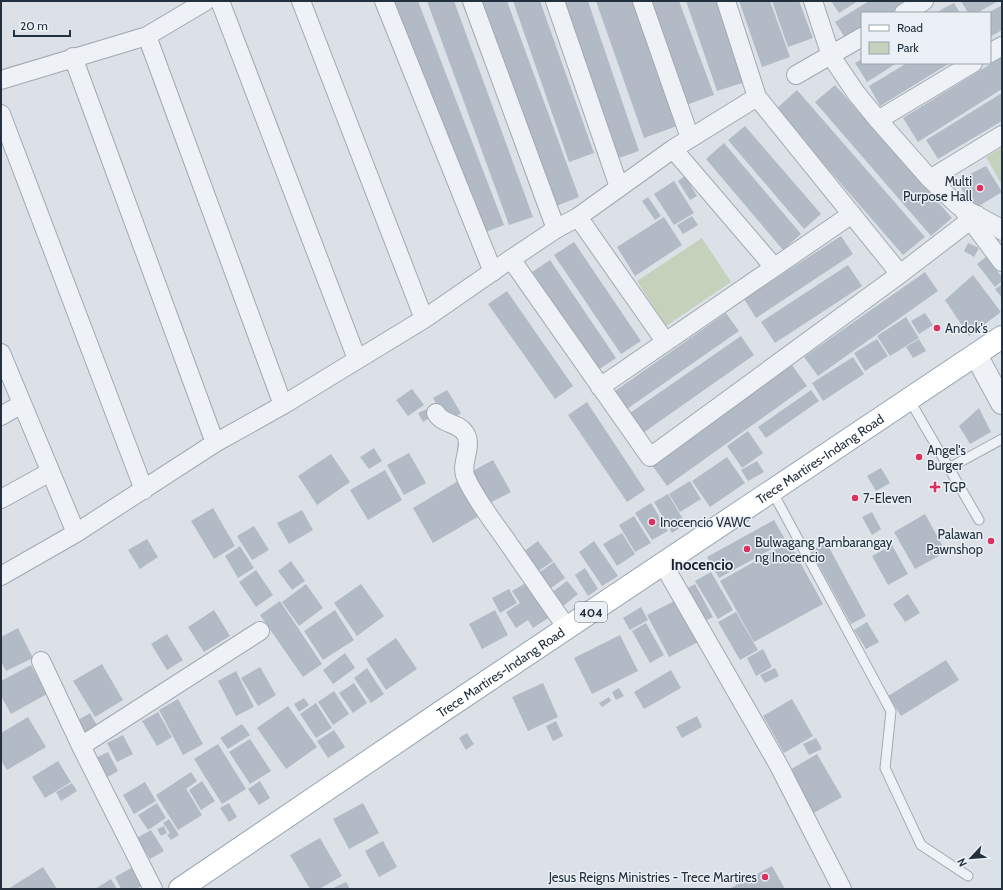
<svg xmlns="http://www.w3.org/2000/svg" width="1003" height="890" viewBox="0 0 1003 890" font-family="Cabin,sans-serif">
<rect width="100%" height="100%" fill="#dbe1e7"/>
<path fill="#c4d2bb" d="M1002,148V185L986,157Z
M702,238L731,282L666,326L637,281Z"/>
<path fill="#b2bbc5" d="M393,1H418L504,225L481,234Z
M427,1H454L533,217L509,225Z
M478,1H507L579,197L554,207Z
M513,1H540L594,153L569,162Z
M559,1H588L639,151L613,160Z
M596,1H633L677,126L644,138Z
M649,1H679L714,95L686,105Z
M686,1H717L745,82L717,91Z
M739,1H770L790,57L762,67Z
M772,1H799L813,38L788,47Z
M831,1H858L839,13Z
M869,1H911L891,13H862V31L847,41L835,22Z
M961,1H998L977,13H968Z
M954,3L960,13H936L944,8Z
M1002,5V30L990,37V12Z
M1002,57V89L918,142L903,118Z
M862,59V63H897L867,82L855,63Z
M907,63H950L880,106L869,86Z
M835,85L952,218L931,236L815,102Z
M797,90L925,237L903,255L776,109Z
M1002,93V121L938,159L926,140Z
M745,126L821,214L804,229L728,140Z
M724,143L801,234L783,250L706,159Z
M986,166L1002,192L974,209L958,183L972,173Z
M685,176L697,196L690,200L678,181Z
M674,181L694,213L674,225L654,194Z
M648,197L661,216L655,220L642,201Z
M692,216L698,225L683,234L677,225Z
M664,217L682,245L635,276L617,247Z
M841,236L853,254L756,318L744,299Z
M574,242L641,341L621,354L554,255Z
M968,243L979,248L974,257L964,251Z
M986,257L1002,277V281L995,287L977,264Z
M550,260L616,358L598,370L532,272Z
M848,265L862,286L775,343L761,322Z
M925,272L938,291L818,376L804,357Z
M973,275L1001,312L969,336L945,300Z
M1002,284V298L995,289Z
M507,291L573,386L555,399L488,304Z
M726,313L739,331L627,409L615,391Z
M925,313L933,325L919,334L911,321Z
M906,317L919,338L890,356L877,336Z
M741,336L754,355L643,433L630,413Z
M877,339L888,356L865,371L854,353Z
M919,339L926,351L913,358L906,347Z
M853,357L864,374L823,401L812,383Z
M792,365L807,386L667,486L652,465Z
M412,389L424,405L408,416L396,400Z
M447,390L461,413L447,422L433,398Z
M811,390L819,401L766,438L758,427Z
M587,402L645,490L627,502L568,415Z
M979,408L991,432L970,444L959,426Z
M427,409L431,417L423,422L418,413Z
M748,431L763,453L742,468L727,446Z
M374,448L382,461L369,469L360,457Z
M409,453L426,483L404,495L387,465Z
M331,454L350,482L317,505L298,476Z
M727,457L745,483L710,507L692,481Z
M493,460L511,492L486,505L469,473Z
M757,461L764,472L748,481L741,470Z
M881,468L890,483L876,491L867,476Z
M385,470L402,500L368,520L350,490Z
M458,481L479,516L433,543L413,508Z
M690,481L701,499L680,512L669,494Z
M668,494L686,524L672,533L654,502Z
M651,503L668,531L652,540L635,513Z
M213,508L235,546L214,559L191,521Z
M302,510L313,530L289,544L277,523Z
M872,512L881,529L872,535L862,517Z
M925,514L946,552L915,569L894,532Z
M634,516L651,543L635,552L619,525Z
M774,520L786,541L719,578L707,557Z
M254,526L269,550L252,560L237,536Z
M622,533L635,554L617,566L603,544Z
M147,539L158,557L140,569L128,550Z
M538,541L553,561L533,575L519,555Z
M594,541L618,576L602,586L579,552Z
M789,542L823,604L754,642L720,581Z
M826,542L866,616L851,624L811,551Z
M892,545L908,574L888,585L872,556Z
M240,546L254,568L238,578L225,556Z
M291,561L305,581L292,590L278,571Z
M554,562L565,578L544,593L533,577Z
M585,568L598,589L588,596L575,575Z
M256,570L273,595L256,607L239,582Z
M711,572L733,610L718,619L695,581Z
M531,580L553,615L533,628L528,620L516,628L506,612L520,603L512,591Z
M567,581L578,594L562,607L551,593Z
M306,584L323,608L299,626L282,602Z
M361,584L384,616L357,636L334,603Z
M695,584L713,617L701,623L684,590Z
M509,589L517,603L500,613L492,598Z
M908,594L920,613L905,622L893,604Z
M680,598L702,640L669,657L647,615Z
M280,601L322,664L303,677L260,615Z
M641,607L648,620L630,630L623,618Z
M214,610L230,636L204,652L188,627Z
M335,610L354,640L323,660L304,631Z
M495,610L508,635L482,649L469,624Z
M736,612L758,650L740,660L718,622Z
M867,622L879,642L866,649L854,630Z
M646,623L664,655L650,663L632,631Z
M18,628L33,658L6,671L1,661V637Z
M167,634L183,660L167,670L151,644Z
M620,635L638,671L592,694L574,658Z
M396,638L417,669L386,690L366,659Z
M763,649L772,667L756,676L747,658Z
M345,653L355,668L333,684L323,670Z
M946,660L959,680L901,716L888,696Z
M102,664L123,700L95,717L73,681Z
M31,665L47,694L11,714L1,696V681Z
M260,667L276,695L258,706L241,678Z
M367,668L384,694L371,703L354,678Z
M775,668L779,676L765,683L760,675Z
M671,670L681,688L644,709L634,692Z
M236,671L254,707L236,716L218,681Z
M354,683L367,703L353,713L339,693Z
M543,683L558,717L528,731L512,697Z
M619,688L624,696L616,700L612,692Z
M334,691L349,714L333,725L318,702Z
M609,697L611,701L602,707L599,703Z
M304,698L309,705L299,712L294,704Z
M178,699L203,744L183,755L159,710Z
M792,699L813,736L784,753L763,716Z
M316,703L332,728L316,738L300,714Z
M288,706L317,747L286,769L257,728Z
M158,712L172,737L157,746L142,721Z
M90,713L99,729L82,738L73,723Z
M697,716L702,727L682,738L676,727Z
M28,717L46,747L7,770L1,760V733Z
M556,721L563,736L553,741L546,726Z
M242,724L250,735L228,749L220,738Z
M334,730L345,747L328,758L317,741Z
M467,733L474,744L466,750L459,738Z
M123,735L133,754L117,762L107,743Z
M816,738L822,749L809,755L803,744Z
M250,739L271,771L250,784L229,752Z
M218,744L246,789L222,804L194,759Z
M108,752L118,771L104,779L94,759Z
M817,754L842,797L812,814L788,771Z
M58,761L71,782L45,798L32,777Z
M191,772L197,781L186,789L184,785L202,815L178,830L156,795Z
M202,781L215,801L201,810L189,790Z
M260,781L270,798L259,805L248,789Z
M145,782L156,801L134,814L123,795Z
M72,783L77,791L61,801L56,792Z
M157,803L166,818L148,830L138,815Z
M229,803L237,817L229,822L220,808Z
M363,803L379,833L349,849L333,819Z
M169,819L179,835L171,840L167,835L170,833L163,823Z
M164,826L167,833L161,836L157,829Z
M151,830L164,851L150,859L137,838Z
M320,838L342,876L319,889H310L290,855Z
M383,841L397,867L379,877L365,851Z
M772,866L785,889H729Z
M43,867L57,889H8Z
M133,867L143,885L136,889H121L115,877Z
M111,879L117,889H95Z
M346,882L350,889H331Z"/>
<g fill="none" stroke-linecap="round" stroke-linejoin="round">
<g stroke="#a0a9b1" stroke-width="11">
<path id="service" d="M909,399L979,520
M949,468L1002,439
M772,491L891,711L885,768L921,845L968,876"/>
</g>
<g stroke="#a0a9b1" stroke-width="20">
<path id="minor" d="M220,1L357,359
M301,1L424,319
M384,1L493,272
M472,1L556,229
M555,1L619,187
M642,1L690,138
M726,1L757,97L900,274
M813,1L831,56L856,93L878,120L930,179L947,195L959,206L998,227L1002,231
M904,13L924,1
M147,36L283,405
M990,53L1002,46
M73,57L215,443
M796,75L862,37
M1,80L147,36L206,1
M1,114L144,490
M878,120L973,63
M673,149L774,267
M930,179L1002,135
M964,211L1002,262
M578,217L665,341
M511,259L650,457L900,274L977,215
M1,353L76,533
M600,387L852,214
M436,413C443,425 458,422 465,433C474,447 459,464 466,478C476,500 492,520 506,540C526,569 547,599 567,628
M1,416L22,404
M1,499L50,472
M663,564L778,764L842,889
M1,576L76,533L215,443L283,405L424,319L511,259L556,229L578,217L673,149L757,97
M41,661L81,746L153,889
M81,746L260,631"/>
</g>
<g stroke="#a0a9b1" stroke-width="24">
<path id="tertiary" d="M976,355L1002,403"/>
</g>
<g stroke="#99a7b4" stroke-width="24">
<g id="primary">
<path id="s1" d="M180,889L444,710L1002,337"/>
</g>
</g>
<use href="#service" stroke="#eef1f5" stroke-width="9"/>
<use href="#minor" stroke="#eef1f5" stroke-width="18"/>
<use href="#tertiary" stroke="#eef1f5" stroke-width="22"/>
<use href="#primary" stroke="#fff" stroke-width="22"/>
</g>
<g fill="#dc305f" stroke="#eaf0f5" stroke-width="1.5">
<circle cx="980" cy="188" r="4"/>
<circle cx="937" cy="328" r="4"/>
<circle cx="919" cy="457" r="4"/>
<path d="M933 481h4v4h4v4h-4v4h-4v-4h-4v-4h4z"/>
<circle cx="855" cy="498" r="4"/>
<circle cx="652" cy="522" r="4"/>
<circle cx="991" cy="541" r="4"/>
<circle cx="747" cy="549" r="4"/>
<circle cx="765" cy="877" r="4"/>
</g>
<g text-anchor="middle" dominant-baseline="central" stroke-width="3" stroke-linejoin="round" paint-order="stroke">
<rect fill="#eaf0f5" stroke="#5f6a76" stroke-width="1" x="575" y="602" width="32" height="20" rx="3"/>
<g font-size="12" font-weight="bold" fill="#23313f">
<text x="591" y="612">404</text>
</g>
<g font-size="13" fill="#23313f" stroke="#eaf0f5" text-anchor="start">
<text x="972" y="181" text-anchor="end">Multi<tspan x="972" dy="15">Purpose Hall</tspan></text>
<text x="945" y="328">Andok's</text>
<text x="927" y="450">Angel's<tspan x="927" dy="15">Burger</tspan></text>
<text x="943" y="487">TGP</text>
<text x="863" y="498">7-Eleven</text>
<text x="660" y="522">Inocencio VAWC</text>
<text x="983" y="534" text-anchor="end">Palawan<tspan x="983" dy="15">Pawnshop</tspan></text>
<text x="755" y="542">Bulwagang Pambarangay<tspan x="755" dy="15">ng Inocencio</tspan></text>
<text x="757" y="877" text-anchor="end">Jesus Reigns Ministries - Trece Martires</text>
</g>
<g font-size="13" fill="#23313f" stroke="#eaf0f5">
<text stroke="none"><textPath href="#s1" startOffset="771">Trece Martires-Indang Road</textPath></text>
<text stroke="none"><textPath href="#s1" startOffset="387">Trece Martires-Indang Road</textPath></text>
</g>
<g font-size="15" font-weight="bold" fill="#16222f" stroke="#eaf0f5">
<text x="702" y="565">Inocencio</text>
</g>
</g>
<rect width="1003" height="890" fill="none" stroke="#23313f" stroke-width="4"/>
<rect x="861" y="12" width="130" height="52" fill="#eaf0f5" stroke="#9aa4ac"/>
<rect x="869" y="25" width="20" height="6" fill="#ffffff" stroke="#9aa4ac"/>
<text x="897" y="32" font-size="12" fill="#23313f">Road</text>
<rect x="869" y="42" width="20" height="12" fill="#c4d2bb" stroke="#9aa4ac"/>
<text x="897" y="52" font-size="12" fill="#23313f">Park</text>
<g transform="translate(971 858) rotate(244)" stroke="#eaf0f5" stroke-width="3" paint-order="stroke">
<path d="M0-3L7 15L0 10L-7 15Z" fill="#23313f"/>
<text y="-6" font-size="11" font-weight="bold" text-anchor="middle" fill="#23313f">N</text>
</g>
<path d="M14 30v6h56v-6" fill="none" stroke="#23313f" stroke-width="2"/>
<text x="20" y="30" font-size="12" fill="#23313f" stroke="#eaf0f5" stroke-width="3" paint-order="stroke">20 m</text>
</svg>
